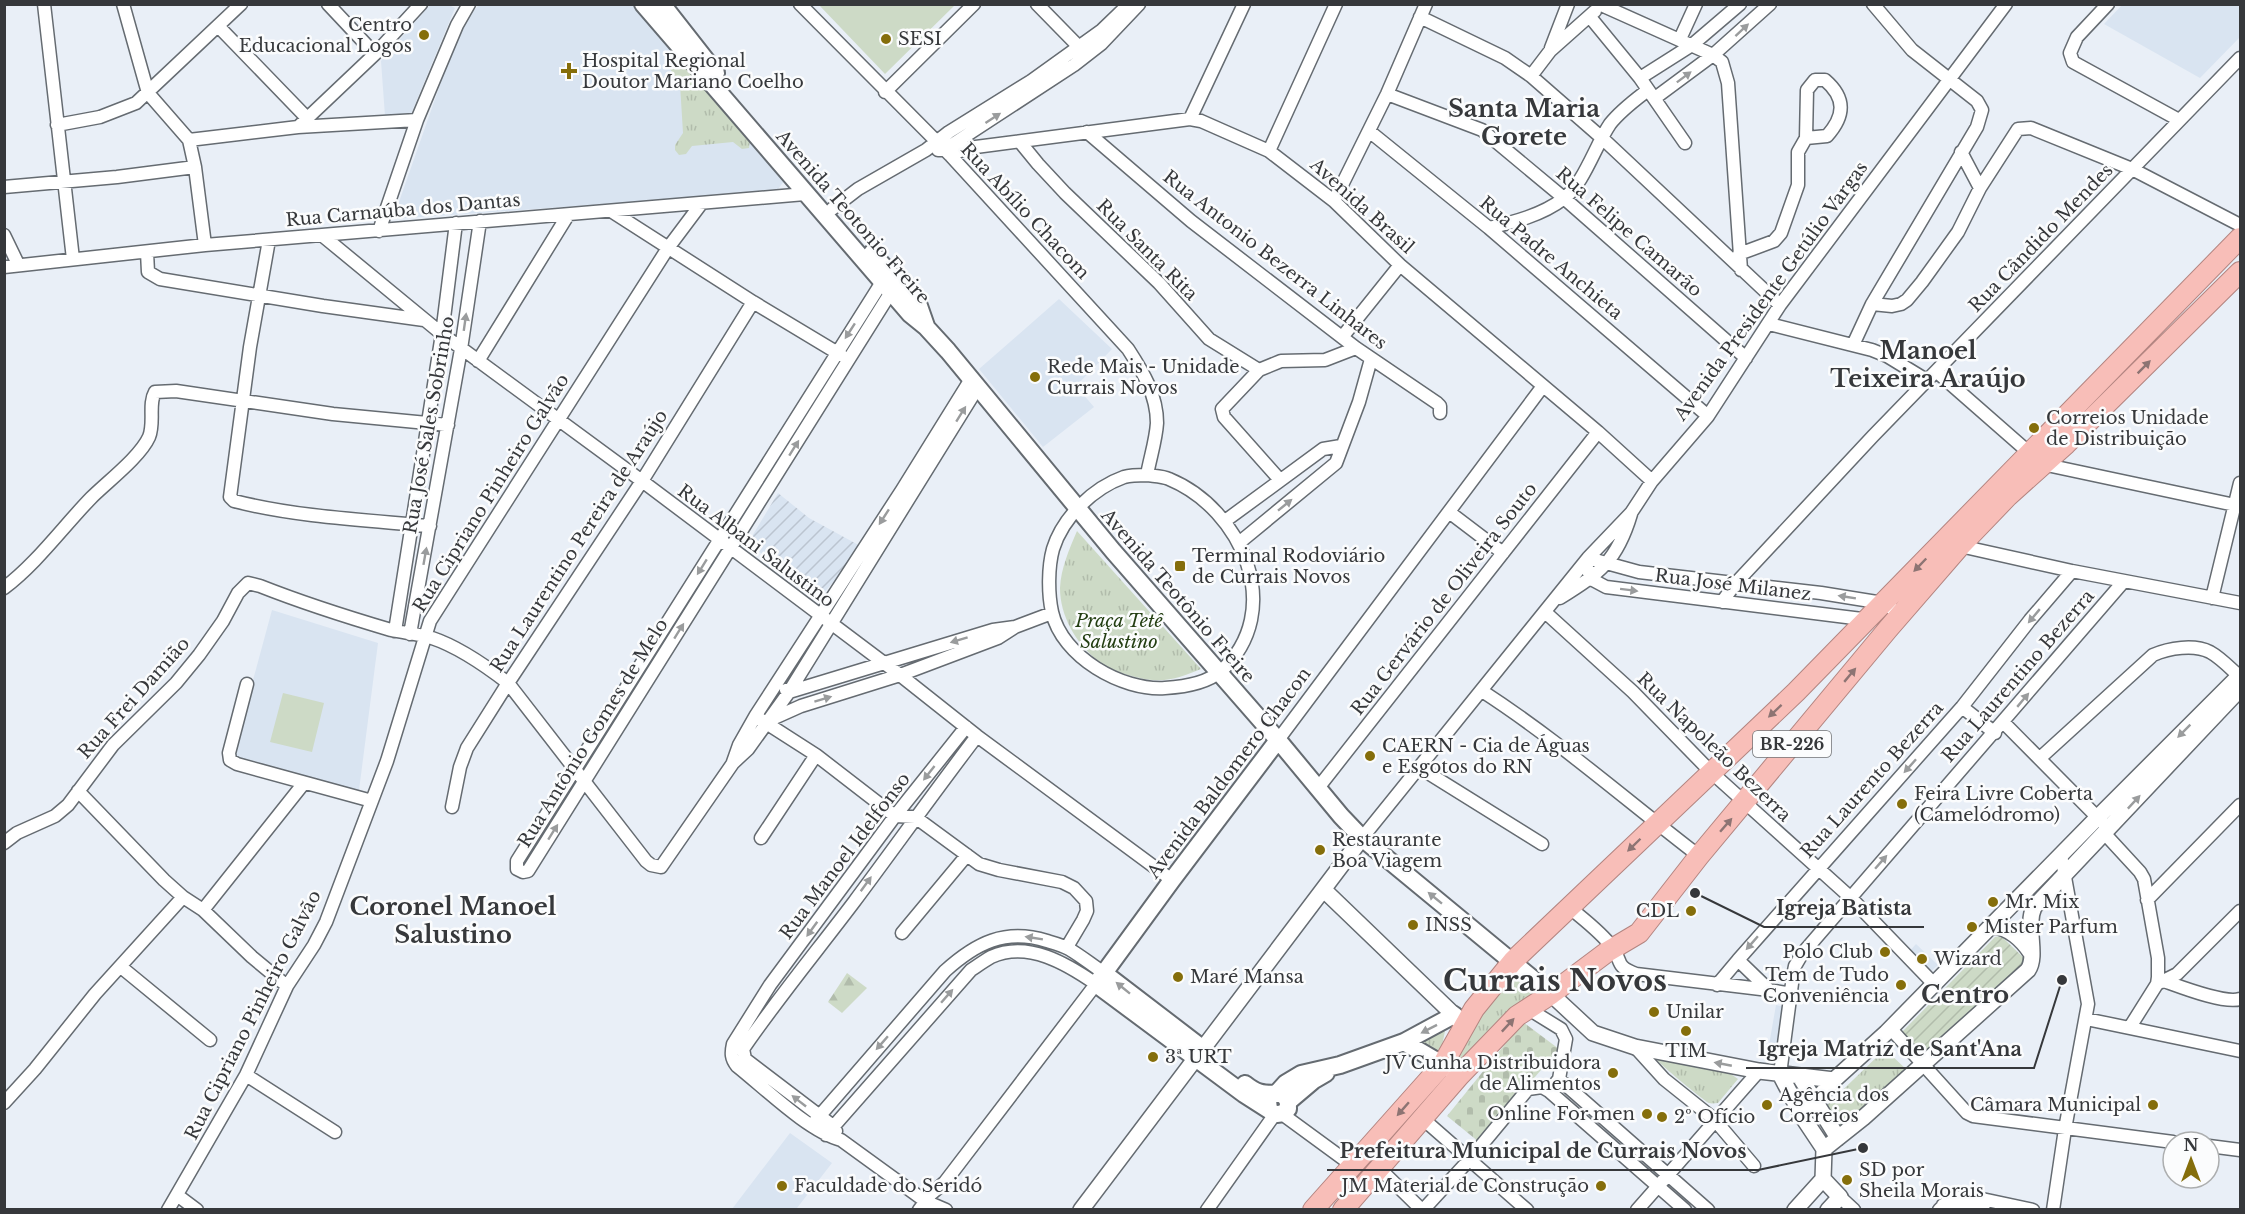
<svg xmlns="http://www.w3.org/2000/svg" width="2245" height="1214" viewBox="0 0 2245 1214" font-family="'Libre Baskerville',serif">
<defs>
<pattern id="industrial-furrows" width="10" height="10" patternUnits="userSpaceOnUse" patternTransform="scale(1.5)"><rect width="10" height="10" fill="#d9e4f1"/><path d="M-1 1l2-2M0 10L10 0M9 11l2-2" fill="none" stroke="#bbc4d0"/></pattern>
<pattern id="grass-tufts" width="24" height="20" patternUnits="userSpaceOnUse" patternTransform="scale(1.5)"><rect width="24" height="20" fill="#cddac6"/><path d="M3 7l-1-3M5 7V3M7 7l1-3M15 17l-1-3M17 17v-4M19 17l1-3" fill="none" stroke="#b1bcab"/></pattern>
<pattern id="forest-firs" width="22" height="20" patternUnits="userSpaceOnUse" patternTransform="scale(1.5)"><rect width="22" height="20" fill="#cddac6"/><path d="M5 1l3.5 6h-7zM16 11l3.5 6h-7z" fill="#b1bcab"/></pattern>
<pattern id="cemetery-stones" width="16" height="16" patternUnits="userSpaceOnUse" patternTransform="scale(1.5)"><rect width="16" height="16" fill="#cddac6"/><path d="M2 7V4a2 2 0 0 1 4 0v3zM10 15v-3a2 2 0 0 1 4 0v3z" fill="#b1bcab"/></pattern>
<pattern id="garden-furrows" width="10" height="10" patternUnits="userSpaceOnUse" patternTransform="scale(1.5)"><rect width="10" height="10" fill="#cddac6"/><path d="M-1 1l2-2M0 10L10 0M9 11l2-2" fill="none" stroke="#b1bcab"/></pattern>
</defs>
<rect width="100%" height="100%" fill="#e9eff7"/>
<path fill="#d9e4f1" d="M585,4L634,5L783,175L784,181L776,192L393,219L461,25L479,5Z
M430,5H449L455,8L411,114L385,116L381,61Z
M2122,5H2240V37L2200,78L2104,24Z
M1059,299L1112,349L1076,386L1094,407L1043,447L979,369Z
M272,610L378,643L358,798L230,765Z
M1916,944L1938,965L1928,974L1907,954Z
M1776,1005L1785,1007L1775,1064L1766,1062Z
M790,1133L832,1163L797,1208L799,1209H732Z"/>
<path fill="url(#industrial-furrows)" d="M778,493L809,518L864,548L819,598L748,543Z"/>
<path fill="url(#grass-tufts)" d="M674,55L750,141L749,148L742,149L733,142L692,146L686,154L679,155L675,150V145L683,133L680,84L670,69L669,61Z
M1077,531L1201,669C1186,675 1169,682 1153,680C1137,679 1108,670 1097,660C1076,643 1060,616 1060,588C1061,568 1069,550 1077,531Z
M1513,977L1538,996L1460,1062L1458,1057C1470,1036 1490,985 1513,977Z
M1445,1031L1440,1056L1418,1041L1432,1034Z
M1883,1051L1888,1052L1908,1071L1841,1128L1824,1108Z
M1654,1057L1709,1070L1728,1072L1738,1079L1718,1103C1715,1103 1712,1104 1709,1103C1704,1101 1656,1061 1654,1057Z"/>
<path fill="url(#forest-firs)" d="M847,973L867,988L842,1013L828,1002Z"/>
<path fill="url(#cemetery-stones)" d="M1523,1022L1559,1049L1479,1142L1447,1116Z"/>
<path fill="url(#garden-furrows)" d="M2001,936L2027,961L2026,966L1926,1052H1920L1902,1032L1995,937Z"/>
<path fill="#cddac6" d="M819,5H955L885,74Z
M283,693L324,703L312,752L270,742Z"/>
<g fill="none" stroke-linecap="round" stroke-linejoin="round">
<g stroke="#656b71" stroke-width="15">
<path id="minor" d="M44,4L73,259
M123,4L148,93L189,140L195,167L205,245
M328,4L375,54
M800,4L950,155L1128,349C1143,372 1157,395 1157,423C1156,440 1150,458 1147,475
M1037,4L1084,52
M1599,4L1713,55L1722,62L1728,83L1741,270
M2108,4L2077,37L2070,53L2073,62L2179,120
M1420,17L1505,58L1531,76L1602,138L1780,305
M1590,17L1640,78L1685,143
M218,26L307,118
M1680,39L1696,4
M1551,48L1568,4
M1531,76L1550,51L1595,11
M1640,78L1692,45L1740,4
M885,92L974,4
M1387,94L1482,130L1565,199L1746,358
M1655,98L1713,55L1770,4
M1190,119L1244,4
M57,125L100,117L136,103L241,4
M298,127L375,54L421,4
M1369,131L1489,228L1708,416
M1087,132L1191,221L1356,348L1437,403L1440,406V413
M189,140L298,127L417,120
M1020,142L1038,164L1065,193L1159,283L1209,339L1259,370
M938,150H944L1074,65L1101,44L1139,4
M1269,151L1336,4
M1961,152L1980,188
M950,155L968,148L1190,119L1201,121L1269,151L1334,201L1400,265L1598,432L1652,481
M4,187L117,177L195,167
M1334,201L1387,94L1426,4
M832,209L858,189L926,150L949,132L1031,81L1102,30L1129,4
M611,211L753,302L841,355
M1489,228C1514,222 1542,215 1563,199C1584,184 1595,146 1610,124C1621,110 1635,100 1648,90
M379,231L417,120L457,25L469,4
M4,235L18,264
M323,236L442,334L642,481L900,675L977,736L1172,880
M269,240L250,347L230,497L234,501C297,517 365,520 430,526
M147,252L148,272L160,279L323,306L424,320
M1739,254L1774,241L1781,233L1798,185V152L1806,138L1807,90L1815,80H1825C1846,98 1845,116 1827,136L1806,138
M4,267L205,245L805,194
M882,282L517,861V869L523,872L528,871L891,292
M1872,304L1892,306L1901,304L1907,300L1922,282L1958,232L1980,188L2018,129L2031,128L2132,169L2240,225
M1769,324L1872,350L1887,356L1928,381
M1343,336L1400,265
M1853,345L1872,304L1977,127L1982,110L1977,101L1912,50L1873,4
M478,361L568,215
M1937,372L2042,464L2235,505
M1147,475C1154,476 1163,476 1169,479C1242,509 1287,611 1221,671C1207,683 1182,687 1165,688C1122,691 1062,657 1052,612C1048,594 1048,567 1053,549C1063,517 1093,488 1124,477C1131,475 1140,475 1147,475Z
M1280,480L1224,417L1222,409L1259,370L1281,361L1325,360L1356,348
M1449,512L1503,553
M1225,521L1323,449L1341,446
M1240,542L1336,463L1359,402L1371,359
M1957,542L1960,546L2072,571L2240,603
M1588,558L1639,572L1821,593L1883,603L1902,615
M1585,562L1591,579L1606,587L1870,620
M4,588C37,563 62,528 91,498C107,482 140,457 149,437C155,423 148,404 155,392L176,391L333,414L448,425
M1560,598C1600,573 1617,561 1631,514
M2212,598L2240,483
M1722,602L1735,584L1873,436L2240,58
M1545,612L1633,692L1710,771L1850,897L1934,984
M395,631L442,334L456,223
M410,634L461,349L480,221
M247,684L229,753L230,760L237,764L372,801
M786,690L789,692L993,630L1015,627
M1482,691C1559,741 1626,800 1699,856
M1962,707L1995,733
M760,719L816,755L895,816L915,817L979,864L999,870L1062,882L1074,888L1086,901L1087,911L1083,920L1067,947
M772,719L801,706L900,675L998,638L1015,627L1052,613
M2004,723L2109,829
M1278,740L1543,386
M2040,758L2153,655C2169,648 2194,644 2210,652C2221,658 2231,669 2240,677
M733,762L739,745L756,715L902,490L971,379
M1420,768L1542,844
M1318,788L1598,432
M78,791L164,880L183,897L203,910L252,957L287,986
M452,807L460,767L467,748L508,683L642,481L753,302
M2105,834L2140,872L2144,879L2158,958V977L2157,984L2130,1027
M761,838L816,755
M1362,838L1588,558L1631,513L1652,481L1708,416L1780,305L2006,4
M4,843L17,833L55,816L68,805L113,745L176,683L199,655L223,621L238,593L248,583L260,586C303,603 347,617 391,630C405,633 419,634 432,638C459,647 486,666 508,683L646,861L651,865L661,867L733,763L748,749L789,692L978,387
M2147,900L2240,805
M1569,907C1583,919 1601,932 1612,947C1623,961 1614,966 1636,974L1769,990
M203,910L304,783
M902,933L967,855
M121,967L210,1040
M2164,981C2181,987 2224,1004 2240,999
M2157,984L2177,974L2240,911
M1717,985L1738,960
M1792,994L1769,990L1738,960L1962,707L2030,620L2072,571
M1527,1008L1561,1029L1566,1039L1559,1079L1549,1091L1685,1210
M2086,1019L2240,1051
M1891,1029L1967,1113L1973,1116L2173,1142
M1635,1047L1664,1079L1714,1119L1754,1166
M1780,1074L1793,976L1795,966L1802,954L2124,581
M246,1075L335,1132
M1559,1079L1708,1210
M4,1103L35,1069L95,994L183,897
M1282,1114L1353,1166
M1422,1118L1527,1210
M816,1120L945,971C976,943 1005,928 1047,941C1054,943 1062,945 1069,949C1081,956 1092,965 1104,973
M836,1131L833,1126L745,1059L743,1049C778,998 817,951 854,902C895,847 935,791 977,736
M826,1135L971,970C977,966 984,961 991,957C1028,940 1067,964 1096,984L945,1182L931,1194L919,1210
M2209,1146L2240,1150
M1380,1169L1422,1210
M177,1195L197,1210
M1840,1197L1854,1210
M1943,1205L1984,1210
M168,1210L246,1075L287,986L314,945L326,922L387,761L430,621L668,248L701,204
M946,1210L925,1201L841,1140C808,1131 766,1089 737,1066C731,1059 731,1053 733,1044L770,985L895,816L966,727
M1207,1210L1275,1114
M1423,1210L1470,1159L1528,1089L1542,1087L1549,1091
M1637,1210C1678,1164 1718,1117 1759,1071
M1939,1210L1950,1199L1968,1196L2033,1210
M2053,1210L2065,1129L2088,1004L2061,855"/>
</g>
<g stroke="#656b71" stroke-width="18">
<path id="tertiary" d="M1324,890L1454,1015
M1992,925C2010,929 2021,938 2031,953
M1551,994L1593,1033L1635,1047L1759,1071L1834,1080
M1780,1074L1802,1116L1824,1149
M1800,1077L1838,1138
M1802,1116L1834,1080L1886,1033L2097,818L2240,675
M1823,1179L1824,1149L1863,1118L2028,970C2038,955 2025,927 2034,907L2240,689
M1823,1179L1840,1197L1828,1210
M1081,1210L1362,838
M1795,1210L1823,1179"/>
</g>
<g stroke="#656b71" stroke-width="20">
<path id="secondary" d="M643,4L910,314L926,327L948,351L1113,551L1278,740L1341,816L1362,838L1551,994
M662,4L716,73
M872,253L919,306L926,326
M1104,973L1202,1048
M1404,1042L1452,1070
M1245,1084C1260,1096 1265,1093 1281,1094C1288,1098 1288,1101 1288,1109C1281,1115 1276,1116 1269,1110L1268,1100L1271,1096
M1276,1094L1286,1083L1301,1074L1340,1065L1404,1042L1454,1015L1465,1025
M1288,1102L1314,1080L1326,1073
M1269,1110L1244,1094L1096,984L1172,880L1278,740"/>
</g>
<g stroke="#b38581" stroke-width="22">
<path id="trunk" d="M1313,1210L1443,1064L1474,1009L1513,961L1796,692L2240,238
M1343,1210L1460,1075L1517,1016L1551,994L1607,952L1639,933L1699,856L1888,629L1960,546L2008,496L2066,444L2240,272"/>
</g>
<use href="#minor" stroke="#fff" stroke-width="12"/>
<use href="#tertiary" stroke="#fff" stroke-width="15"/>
<use href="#secondary" stroke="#fff" stroke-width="16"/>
<use href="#trunk" stroke="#f8beb8" stroke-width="20"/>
</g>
<defs><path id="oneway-solid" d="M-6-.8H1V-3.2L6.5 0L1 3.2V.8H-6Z" transform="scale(1.5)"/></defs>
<g fill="#9a9c9d">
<use href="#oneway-solid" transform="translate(1742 30) rotate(-43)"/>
<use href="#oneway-solid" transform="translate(1684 77) rotate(-37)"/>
<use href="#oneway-solid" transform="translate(993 118) rotate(-33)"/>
<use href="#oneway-solid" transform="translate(465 322) rotate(-82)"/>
<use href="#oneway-solid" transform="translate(850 331) rotate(123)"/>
<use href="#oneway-solid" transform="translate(961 414) rotate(-58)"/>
<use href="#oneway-solid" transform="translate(794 448) rotate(-58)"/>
<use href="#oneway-solid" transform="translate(1285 505) rotate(-39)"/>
<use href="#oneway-solid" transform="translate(884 517) rotate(123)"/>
<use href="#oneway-solid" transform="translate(425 556) rotate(-80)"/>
<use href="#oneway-solid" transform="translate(702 567) rotate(122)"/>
<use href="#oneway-solid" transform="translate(1629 590) rotate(7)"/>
<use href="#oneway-solid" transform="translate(1847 597) rotate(-171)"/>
<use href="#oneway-solid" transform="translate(2034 616) rotate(130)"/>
<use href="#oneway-solid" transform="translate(679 631) rotate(-58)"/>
<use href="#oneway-solid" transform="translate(959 640) rotate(163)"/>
<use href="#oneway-solid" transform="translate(823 699) rotate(-17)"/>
<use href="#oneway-solid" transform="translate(2023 700) rotate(-50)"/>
<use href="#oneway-solid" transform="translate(2184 731) rotate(135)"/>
<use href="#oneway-solid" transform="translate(1910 766) rotate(132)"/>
<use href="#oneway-solid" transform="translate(929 773) rotate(128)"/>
<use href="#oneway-solid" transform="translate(2134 802) rotate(-47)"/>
<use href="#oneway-solid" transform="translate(553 832) rotate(-58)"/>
<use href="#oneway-solid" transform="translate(1881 862) rotate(-49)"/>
<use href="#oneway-solid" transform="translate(866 884) rotate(-54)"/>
<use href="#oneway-solid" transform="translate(1435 898) rotate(-141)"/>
<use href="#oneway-solid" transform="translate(812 929) rotate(126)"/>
<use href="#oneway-solid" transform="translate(1034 938) rotate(-171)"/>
<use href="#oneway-solid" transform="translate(1752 943) rotate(131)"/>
<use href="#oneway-solid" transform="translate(1123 988) rotate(-141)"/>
<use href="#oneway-solid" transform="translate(947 996) rotate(-49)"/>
<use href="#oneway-solid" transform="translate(1429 1029) rotate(153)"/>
<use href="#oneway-solid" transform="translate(882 1043) rotate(131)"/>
<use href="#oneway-solid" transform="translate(1723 1064) rotate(-169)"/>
<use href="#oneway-solid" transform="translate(799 1101) rotate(-142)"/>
</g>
<g fill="#8d7473">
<use href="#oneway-solid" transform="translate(2144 367) rotate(-45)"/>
<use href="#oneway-solid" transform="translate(1920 565) rotate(134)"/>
<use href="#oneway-solid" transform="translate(1850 675) rotate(-50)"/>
<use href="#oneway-solid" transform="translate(1775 711) rotate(137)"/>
<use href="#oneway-solid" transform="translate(1726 825) rotate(-49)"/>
<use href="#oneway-solid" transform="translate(1634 845) rotate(136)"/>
<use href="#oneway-solid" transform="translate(1508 1025) rotate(-47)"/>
<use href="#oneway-solid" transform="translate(1403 1109) rotate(131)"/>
</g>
<g fill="#856e0b" stroke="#fbfcfd" stroke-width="2">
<circle cx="424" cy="35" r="6"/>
<circle cx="886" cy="39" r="6"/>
<path d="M566 62h6v6h6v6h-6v6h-6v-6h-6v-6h6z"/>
<circle cx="1035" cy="377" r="6"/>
<circle cx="2034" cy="428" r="6"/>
<rect x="1174" y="560" width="12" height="12" rx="3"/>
<circle cx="1370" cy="756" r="6"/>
<circle cx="1902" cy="804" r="6"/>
<circle cx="1320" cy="850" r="6"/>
<circle cx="1993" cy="902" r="6"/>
<circle cx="1691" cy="911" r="6"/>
<circle cx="1413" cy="925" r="6"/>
<circle cx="1972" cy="927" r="6"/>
<circle cx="1885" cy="952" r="6"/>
<circle cx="1922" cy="959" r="6"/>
<circle cx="1178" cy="977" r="6"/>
<circle cx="1901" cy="985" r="6"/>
<circle cx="1654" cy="1012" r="6"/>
<circle cx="1686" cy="1031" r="6"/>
<circle cx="1153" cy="1057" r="6"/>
<circle cx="1613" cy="1073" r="6"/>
<circle cx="1767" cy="1105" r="6"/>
<circle cx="2153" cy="1105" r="6"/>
<circle cx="1647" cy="1114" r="6"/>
<circle cx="1662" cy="1117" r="6"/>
<circle cx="1847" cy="1180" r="6"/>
<circle cx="782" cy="1186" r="6"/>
<circle cx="1601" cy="1186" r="6"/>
</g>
<g text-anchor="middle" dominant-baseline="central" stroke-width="5" stroke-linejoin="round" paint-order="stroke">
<rect fill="#fbfcfd" stroke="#717375" stroke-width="1.5" x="1753" y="731" width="78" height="26" rx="4.5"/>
<g font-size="16" font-weight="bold" fill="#36383b">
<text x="1792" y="744">BR-226</text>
</g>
<g font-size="18" fill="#36383b" stroke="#fbfcfd" text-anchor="start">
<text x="412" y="25" text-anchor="end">Centro<tspan x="412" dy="21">Educacional Logos</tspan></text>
<text x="898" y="39">SESI</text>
<text x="582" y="61">Hospital Regional<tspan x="582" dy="21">Doutor Mariano Coelho</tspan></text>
<text x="1047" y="367">Rede Mais - Unidade<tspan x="1047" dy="21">Currais Novos</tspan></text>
<text x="2046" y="418">Correios Unidade<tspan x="2046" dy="21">de Distribuição</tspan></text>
<text x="1192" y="556">Terminal Rodoviário<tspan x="1192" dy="21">de Currais Novos</tspan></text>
<text x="1382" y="746">CAERN - Cia de Águas<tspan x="1382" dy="21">e Esgotos do RN</tspan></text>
<text x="1914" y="794">Feira Livre Coberta<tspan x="1914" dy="21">(Camelódromo)</tspan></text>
<text x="1332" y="840">Restaurante<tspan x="1332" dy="21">Boa Viagem</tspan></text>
<text x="2005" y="902">Mr. Mix</text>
<text x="1679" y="911" text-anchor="end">CDL</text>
<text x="1425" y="925">INSS</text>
<text x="1984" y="927">Mister Parfum</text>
<text x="1873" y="952" text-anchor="end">Polo Club</text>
<text x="1934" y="959">Wizard</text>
<text x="1889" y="975" text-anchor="end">Tem de Tudo<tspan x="1889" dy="21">Conveniência</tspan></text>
<text x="1190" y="977">Maré Mansa</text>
<text x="1666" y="1012">Unilar</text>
<text x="1686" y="1051" text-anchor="middle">TIM</text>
<text x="1165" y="1057">3ª URT</text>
<text x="1601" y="1063" text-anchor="end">JV Cunha Distribuidora<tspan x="1601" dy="21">de Alimentos</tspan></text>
<text x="1779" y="1095">Agência dos<tspan x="1779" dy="21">Correios</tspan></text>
<text x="2141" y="1105" text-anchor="end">Câmara Municipal</text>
<text x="1635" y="1114" text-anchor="end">Online For men</text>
<text x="1674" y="1117">2º Ofício</text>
<text x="1859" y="1170">SD por<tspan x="1859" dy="21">Sheila Morais</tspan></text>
<text x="794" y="1186">Faculdade do Seridó</text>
<text x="1589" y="1186" text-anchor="end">JM Material de Construção</text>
</g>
<g font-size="18" fill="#36383b" stroke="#fbfcfd">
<text transform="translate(1362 206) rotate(42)">Avenida Brasil</text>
<text transform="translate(403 210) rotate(-5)">Rua Carnaúba dos Dantas</text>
<text transform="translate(1025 211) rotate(47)">Rua Abílio Chacom</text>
<text transform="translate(853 217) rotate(49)">Avenida Teotonio Freire</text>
<text transform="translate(1629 232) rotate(41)">Rua Felipe Camarão</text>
<text transform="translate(2041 238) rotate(-46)">Rua Cândido Mendes</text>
<text transform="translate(1147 250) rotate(45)">Rua Santa Rita</text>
<text transform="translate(1551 258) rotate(40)">Rua Padre Anchieta</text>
<text transform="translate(1275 260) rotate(38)">Rua Antonio Bezerra Linhares</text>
<text transform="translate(1771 291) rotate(-54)">Avenida Presidente Getúlio Vargas</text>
<text transform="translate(429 425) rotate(-80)">Rua José Sales Sobrinho</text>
<text transform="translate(491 493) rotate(-58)">Rua Cipriano Pinheiro Galvão</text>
<text transform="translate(579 541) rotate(-57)">Rua Laurentino Pereira de Araújo</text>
<text transform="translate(756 546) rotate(37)">Rua Albani Salustino</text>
<text transform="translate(1733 585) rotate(7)">Rua José Milanez</text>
<text transform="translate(1178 596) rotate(49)">Avenida Teotônio Freire</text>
<text transform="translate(1444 599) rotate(-52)">Rua Gervário de Oliveira Souto</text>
<text transform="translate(2018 676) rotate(-49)">Rua Laurentino Bezerra</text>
<text transform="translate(134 698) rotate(-48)">Rua Frei Damião</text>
<text transform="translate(593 733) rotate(-58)">Rua Antônio Gomes de Melo</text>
<text transform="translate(1714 747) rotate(44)">Rua Napoleão Bezerra</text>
<text transform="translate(1229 773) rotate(-53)">Avenida Baldomero Chacon</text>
<text transform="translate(1872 780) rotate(-48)">Rua Laurento Bezerra</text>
<text transform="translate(845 856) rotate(-53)">Rua Manoel Idelfonso</text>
<text transform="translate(253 1015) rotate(-63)">Rua Cipriano Pinheiro Galvão</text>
</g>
<g font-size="18" font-style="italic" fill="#233e12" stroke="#fbfcfd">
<text x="1119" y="621">Praça Tetê<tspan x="1119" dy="21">Salustino</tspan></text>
</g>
<g font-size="24" font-weight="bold" fill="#36383b" stroke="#fbfcfd">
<text x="1524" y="108">Santa Maria<tspan x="1524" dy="28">Gorete</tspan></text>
<text x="1928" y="350">Manoel<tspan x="1928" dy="28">Teixeira Araújo</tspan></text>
<text x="453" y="906">Coronel Manoel<tspan x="453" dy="28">Salustino</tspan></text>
<text x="1965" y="994">Centro</text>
</g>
<g font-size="30" font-weight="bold" fill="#36383b" stroke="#fbfcfd">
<text x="1555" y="980">Currais Novos</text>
</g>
</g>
<path fill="none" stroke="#36383b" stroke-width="2" d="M1695 893L1764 927H1924M2062 980L2034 1068H1746M1863 1148L1758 1170H1327"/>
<g fill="#36383b" stroke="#fbfcfd" stroke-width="2">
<circle cx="1695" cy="893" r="6"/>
<circle cx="2062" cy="980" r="6"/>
<circle cx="1863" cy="1148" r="6"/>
</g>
<g font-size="20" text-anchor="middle" font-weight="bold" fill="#36383b" stroke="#fbfcfd" stroke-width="5" stroke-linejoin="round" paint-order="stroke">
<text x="1844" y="915">Igreja Batista</text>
<text x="1890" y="1056">Igreja Matriz de Sant'Ana</text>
<text x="1543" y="1158">Prefeitura Municipal de Currais Novos</text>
</g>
<rect width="2245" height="1214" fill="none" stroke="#36383b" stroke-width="12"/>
<g transform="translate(2191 1160)"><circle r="28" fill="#fbfcfd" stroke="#acaeaf" stroke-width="1.5"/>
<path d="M0-4.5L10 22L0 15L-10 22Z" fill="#856e0b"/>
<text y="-9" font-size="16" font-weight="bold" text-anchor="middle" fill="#36383b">N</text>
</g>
</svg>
